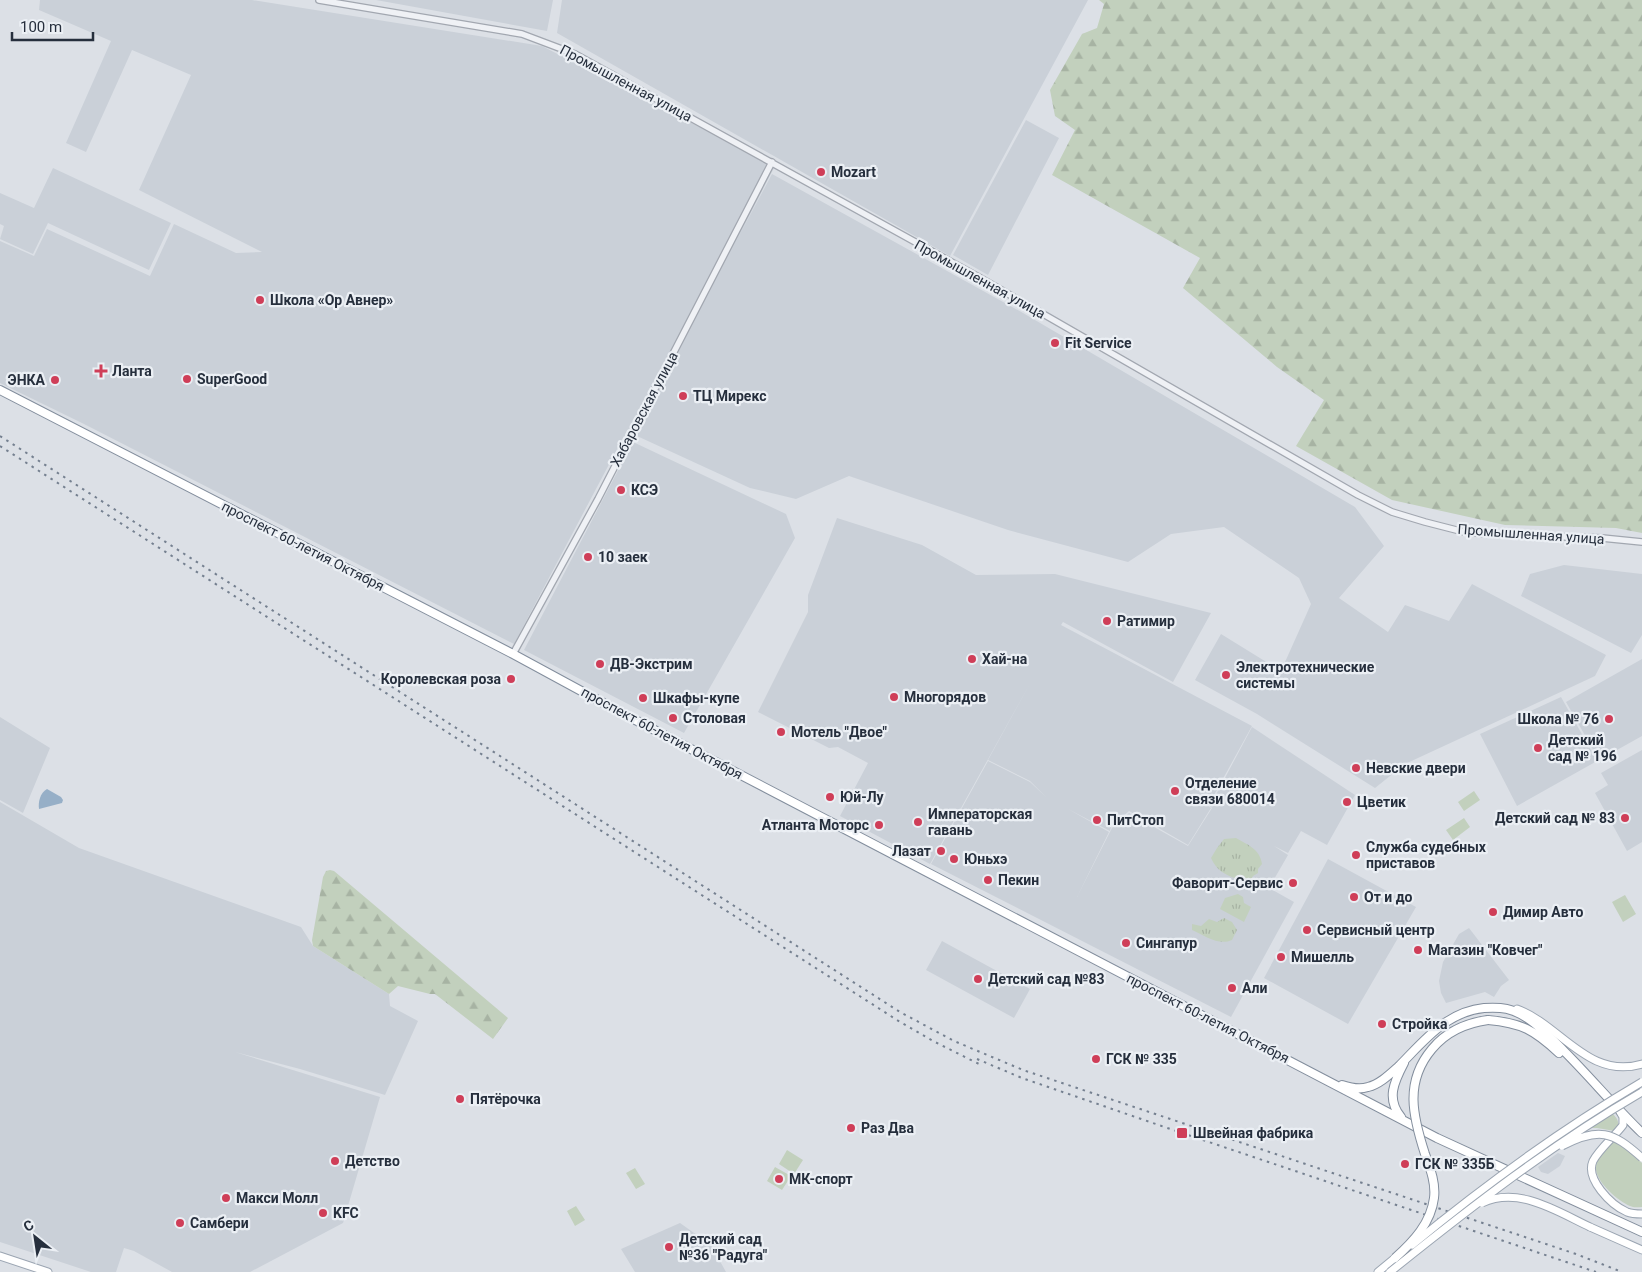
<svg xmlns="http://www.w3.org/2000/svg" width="1642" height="1272" viewBox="0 0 1642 1272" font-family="Roboto,sans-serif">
<defs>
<pattern id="forest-firs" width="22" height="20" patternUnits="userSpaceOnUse" patternTransform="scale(1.25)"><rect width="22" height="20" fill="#c2d0bd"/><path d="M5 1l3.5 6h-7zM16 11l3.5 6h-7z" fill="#a7b3a3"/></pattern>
<pattern id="park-tufts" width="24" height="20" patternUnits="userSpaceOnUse" patternTransform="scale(1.25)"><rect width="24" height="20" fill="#c2d0bd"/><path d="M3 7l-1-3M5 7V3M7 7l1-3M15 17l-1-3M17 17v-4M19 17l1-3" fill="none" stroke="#a7b3a3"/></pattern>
</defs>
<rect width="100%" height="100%" fill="#dce0e6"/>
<path fill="#cad0d8" d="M40,0H252L542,46L775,166L739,236L772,174L1023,313L1355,507L1384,546L1339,598L1388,632L1405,605L1449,621L1472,584L1606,655L1595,676L1405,764L1375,788L1257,714L1195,680L1221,634L1281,671L1311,604L1299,578L1224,527L1171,534L1128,562L1008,530L849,476L796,499L750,488L637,436L634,441L624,436L514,644L84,424L0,383V241L34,256L47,229L150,276L174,224L236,253L262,252L139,190L191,75L132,50L86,152L66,143L111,41L39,10Z
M376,0H553L547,31Z
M562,0H1088L950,256L557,33Z
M1026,120L1059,138L988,275L953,255Z
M53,168L171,223L149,270L48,223L33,254L0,239L4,226L0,224V193L34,208Z
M633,442L786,514L795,538L684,733L524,650Z
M837,518L922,545L976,575L1055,574L1211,613L1173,682L1063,622L1061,625L1252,726L1208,806L1211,808L1188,845L1129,811L1111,827L1110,831L1068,809L1109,832L1077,897L1112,828L1129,813L1188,846L1212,808L1210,806L1252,727L1355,795L1327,845L1301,831L1288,853L1274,846L1288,855L1269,888L1294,902L1231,1017L931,864L988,761L1030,782L1046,797L1030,781L988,760L1033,678L930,864L840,816L868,763L838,747L829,748L758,712L808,612V595Z
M1564,565L1642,574V635L1631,653L1521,596L1530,574Z
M1642,659V736L1599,760L1566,702Z
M1561,697L1597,761L1517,806L1480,734Z
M0,717L50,748L23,813L0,800Z
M1642,750V842L1627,851L1595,793L1608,785L1601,773Z
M0,802L79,848L301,927L313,946L389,994L390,1006L418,1021L385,1095L300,1069L235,1052L380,1097L343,1223L250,1272H172L134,1251L124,1248L116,1272H91L0,1242Z
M1328,859L1416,907L1348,1024L1264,978Z
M1469,928L1509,980L1501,986L1494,997L1485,992L1446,1003L1441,993L1439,981L1443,962L1459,934Z
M942,941L1030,989L1014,1018L926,970Z
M1558,1153L1565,1156L1560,1166L1548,1174L1541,1172L1538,1167Z
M680,1223L711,1245L726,1272H635L621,1249Z"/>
<path fill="#c2d0bd" d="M1474,791L1480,800L1464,811L1458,802Z
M1464,818L1470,827L1453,840L1446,830Z
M1625,895L1636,914L1623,922L1612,902Z
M1612,1113C1618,1119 1621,1124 1615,1131L1597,1128H1586Z
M1614,1140L1623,1146L1642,1163V1207C1638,1207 1634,1208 1630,1206C1618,1201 1594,1181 1596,1166C1597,1157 1608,1147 1614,1140Z
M787,1150L803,1160L794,1174L779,1164Z
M775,1167L791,1176L782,1190L767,1181Z
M635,1168L645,1184L636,1189L626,1173Z
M576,1206L585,1220L575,1226L567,1211Z"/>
<path fill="url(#forest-firs)" d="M1099,0H1642V533L1616,528L1505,525L1392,500L1296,446L1324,400L1277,367L1183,288L1200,258L1052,175L1075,130L1055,116L1050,90L1082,34L1097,28L1104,4Z
M330,870L334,871L508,1018L493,1039L435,994H430L398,986L389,994L313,946L312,940L323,877L326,871Z"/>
<path fill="url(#park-tufts)" d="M1236,838C1248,845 1260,849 1262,864L1258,869V873L1253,876L1250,881C1244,882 1242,881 1237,879C1224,874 1217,871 1211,858L1217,848L1224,839Z
M1238,894L1243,897L1244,903L1251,907L1244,922L1220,909L1225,898Z
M1224,918L1232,922L1237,930L1232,940C1219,946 1205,936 1192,930V924L1201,926L1209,919L1217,922Z"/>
<path fill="#96afc7" d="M47,789L61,797L63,800L62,803L39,809C38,802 40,793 47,789Z"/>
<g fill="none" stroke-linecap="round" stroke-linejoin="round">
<g stroke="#a2a7b0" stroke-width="8">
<path id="minor" d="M319,0L522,34L575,54L984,280L1358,495L1392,512L1425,522L1464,532L1504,535L1602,538L1642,542
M513,654L598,499L772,162"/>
</g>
<g stroke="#9ba5b2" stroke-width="9">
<path id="major" d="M1517,1009C1561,1025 1588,1080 1642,1064
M1620,1112L1623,1117V1125C1615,1136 1599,1149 1593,1161C1585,1179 1611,1205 1627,1212C1632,1214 1637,1214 1642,1214
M1590,1227L1642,1250
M0,1256L48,1272
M1378,1272L1395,1258"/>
</g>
<g stroke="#838e9d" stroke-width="10">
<path id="highway" d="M0,390L513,654L620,712L1437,1138L1642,1232
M1488,1020C1522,1023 1534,1030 1559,1053
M1342,1085C1351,1088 1359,1090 1368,1087C1380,1084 1390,1074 1399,1066C1424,1041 1446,1012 1484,1008C1502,1007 1512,1008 1527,1018C1541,1027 1552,1039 1564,1051C1591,1078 1615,1107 1642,1133
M1401,1117C1386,1099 1394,1082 1404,1063"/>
</g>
<use href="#minor" stroke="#eff1f5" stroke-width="5.5"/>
<use href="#major" stroke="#fff" stroke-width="7"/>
<use href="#highway" stroke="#fff" stroke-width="8"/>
<path stroke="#758090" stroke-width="2" stroke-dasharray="2.5 5" stroke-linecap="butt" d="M0,436L900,1012L954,1041L1023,1070L1576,1254L1622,1272
M0,446L897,1020L933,1041L983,1066
M977,1059L1022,1078L1182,1133L1596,1272"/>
<g stroke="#9ba5b2" stroke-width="9" stroke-linecap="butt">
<path id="major-bridge" d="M1562,1146C1599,1127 1612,1131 1642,1158
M1482,1203C1519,1186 1556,1211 1590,1227
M1412,1245C1485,1185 1560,1130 1642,1082
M1390,1272C1471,1207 1552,1144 1642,1092"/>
</g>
<g stroke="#838e9d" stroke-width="10" stroke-linecap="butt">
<path id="highway-bridge" d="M1395,1258C1413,1242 1431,1223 1434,1198C1436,1183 1430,1168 1425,1154C1413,1117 1404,1082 1432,1049C1446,1032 1466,1023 1488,1020"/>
</g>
<use href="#major-bridge" stroke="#fff" stroke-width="7"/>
<use href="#highway-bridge" stroke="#fff" stroke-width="8"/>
</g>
<g fill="#cf3e58" stroke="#ebeff4" stroke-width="2">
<circle cx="821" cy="172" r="5"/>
<circle cx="260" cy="300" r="5"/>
<circle cx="1055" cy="343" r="5"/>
<path d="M98.5 363.5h5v5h5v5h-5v5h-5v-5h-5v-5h5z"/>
<circle cx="187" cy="379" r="5"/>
<circle cx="55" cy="380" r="5"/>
<circle cx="683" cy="396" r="5"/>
<circle cx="621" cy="490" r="5"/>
<circle cx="588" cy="557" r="5"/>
<circle cx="1107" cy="621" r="5"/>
<circle cx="972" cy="659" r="5"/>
<circle cx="600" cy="664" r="5"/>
<circle cx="1226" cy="675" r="5"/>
<circle cx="511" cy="679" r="5"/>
<circle cx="894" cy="697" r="5"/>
<circle cx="643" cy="698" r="5"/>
<circle cx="673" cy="718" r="5"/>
<circle cx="1609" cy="719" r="5"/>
<circle cx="781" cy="732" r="5"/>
<circle cx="1538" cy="748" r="5"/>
<circle cx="1356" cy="768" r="5"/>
<circle cx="1175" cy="791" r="5"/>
<circle cx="830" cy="797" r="5"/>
<circle cx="1347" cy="802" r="5"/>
<circle cx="1625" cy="818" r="5"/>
<circle cx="1097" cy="820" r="5"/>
<circle cx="918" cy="822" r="5"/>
<circle cx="879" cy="825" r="5"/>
<circle cx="941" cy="851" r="5"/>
<circle cx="1356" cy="855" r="5"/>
<circle cx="954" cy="859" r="5"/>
<circle cx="988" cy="880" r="5"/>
<circle cx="1293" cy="883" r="5"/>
<circle cx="1354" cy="897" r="5"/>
<circle cx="1493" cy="912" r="5"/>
<circle cx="1307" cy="930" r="5"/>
<circle cx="1126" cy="943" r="5"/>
<circle cx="1418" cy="950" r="5"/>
<circle cx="1281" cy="957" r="5"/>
<circle cx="978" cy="979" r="5"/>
<circle cx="1232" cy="988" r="5"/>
<circle cx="1382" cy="1024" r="5"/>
<circle cx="1096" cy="1059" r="5"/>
<circle cx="460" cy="1099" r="5"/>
<circle cx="851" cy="1128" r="5"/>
<rect x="1176" y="1127" width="12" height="12" rx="2.5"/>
<circle cx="335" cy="1161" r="5"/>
<circle cx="1405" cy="1164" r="5"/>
<circle cx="779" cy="1179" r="5"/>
<circle cx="226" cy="1198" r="5"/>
<circle cx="323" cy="1213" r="5"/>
<circle cx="180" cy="1223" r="5"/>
<circle cx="669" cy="1247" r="5"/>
</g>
<g text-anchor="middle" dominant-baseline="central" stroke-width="4.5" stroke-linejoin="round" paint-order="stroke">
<g font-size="14" fill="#262f3d" stroke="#ebeff4">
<text transform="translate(626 83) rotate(28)">Промышленная улица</text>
<text transform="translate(980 279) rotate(29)">Промышленная улица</text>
<text transform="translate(644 409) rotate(-62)">Хабаровская улица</text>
<text transform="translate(1531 534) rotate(4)">Промышленная улица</text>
<text transform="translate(303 546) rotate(27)">проспект 60-летия Октября</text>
<text transform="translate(662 733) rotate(28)">проспект 60-летия Октября</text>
<text transform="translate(1208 1018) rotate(27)">проспект 60-летия Октября</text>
</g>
<g font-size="14" font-weight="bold" fill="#262f3d" stroke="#ebeff4" text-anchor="start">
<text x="831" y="172">Mozart</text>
<text x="270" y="300">Школа «Ор Авнер»</text>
<text x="1065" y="343">Fit Service</text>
<text x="112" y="371">Ланта</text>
<text x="197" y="379">SuperGood</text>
<text x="45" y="380" text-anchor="end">ЭНКА</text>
<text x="693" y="396">ТЦ Мирекс</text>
<text x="631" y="490">КСЭ</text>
<text x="598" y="557">10 заек</text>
<text x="1117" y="621">Ратимир</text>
<text x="982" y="659">Хай-на</text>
<text x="610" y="664">ДВ-Экстрим</text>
<text x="1236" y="667">Электротехнические<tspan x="1236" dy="16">системы</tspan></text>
<text x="501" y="679" text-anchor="end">Королевская роза</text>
<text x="904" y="697">Многорядов</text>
<text x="653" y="698">Шкафы-купе</text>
<text x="683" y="718">Столовая</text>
<text x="1599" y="719" text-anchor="end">Школа № 76</text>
<text x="791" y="732">Мотель "Двое"</text>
<text x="1548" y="740">Детский<tspan x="1548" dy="16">сад № 196</tspan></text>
<text x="1366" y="768">Невские двери</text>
<text x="1185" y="783">Отделение<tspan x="1185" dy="16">связи 680014</tspan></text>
<text x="840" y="797">Юй-Лу</text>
<text x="1357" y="802">Цветик</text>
<text x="928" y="814">Императорская<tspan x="928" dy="16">гавань</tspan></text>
<text x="1615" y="818" text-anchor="end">Детский сад № 83</text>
<text x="1107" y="820">ПитСтоп</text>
<text x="869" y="825" text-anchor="end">Атланта Моторс</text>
<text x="1366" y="847">Служба судебных<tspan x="1366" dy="16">приставов</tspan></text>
<text x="931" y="851" text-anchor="end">Лазат</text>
<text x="964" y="859">Юньхэ</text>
<text x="998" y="880">Пекин</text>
<text x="1283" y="883" text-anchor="end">Фаворит-Сервис</text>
<text x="1364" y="897">От и до</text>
<text x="1503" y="912">Димир Авто</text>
<text x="1317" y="930">Сервисный центр</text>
<text x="1136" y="943">Сингапур</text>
<text x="1428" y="950">Магазин "Ковчег"</text>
<text x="1291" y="957">Мишелль</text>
<text x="988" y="979">Детский сад №83</text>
<text x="1242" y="988">Али</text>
<text x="1392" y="1024">Стройка</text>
<text x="1106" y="1059">ГСК № 335</text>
<text x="470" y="1099">Пятёрочка</text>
<text x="861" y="1128">Раз Два</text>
<text x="1193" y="1133">Швейная фабрика</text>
<text x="345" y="1161">Детство</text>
<text x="1415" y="1164">ГСК № 335Б</text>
<text x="789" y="1179">МК-спорт</text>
<text x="236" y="1198">Макси Молл</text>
<text x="333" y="1213">KFC</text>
<text x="190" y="1223">Самбери</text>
<text x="679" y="1239">Детский сад<tspan x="679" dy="16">№36 "Радуга"</tspan></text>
</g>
</g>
<g transform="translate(35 1237) rotate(330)" stroke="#ebeff4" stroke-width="4" paint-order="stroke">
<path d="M0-4L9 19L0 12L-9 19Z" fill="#262f3d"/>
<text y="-8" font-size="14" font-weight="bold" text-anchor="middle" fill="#262f3d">С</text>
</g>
<path d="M12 32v8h81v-8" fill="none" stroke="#262f3d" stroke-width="2.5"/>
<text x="20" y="32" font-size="15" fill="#262f3d" stroke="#ebeff4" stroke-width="4" paint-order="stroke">100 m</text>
</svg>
